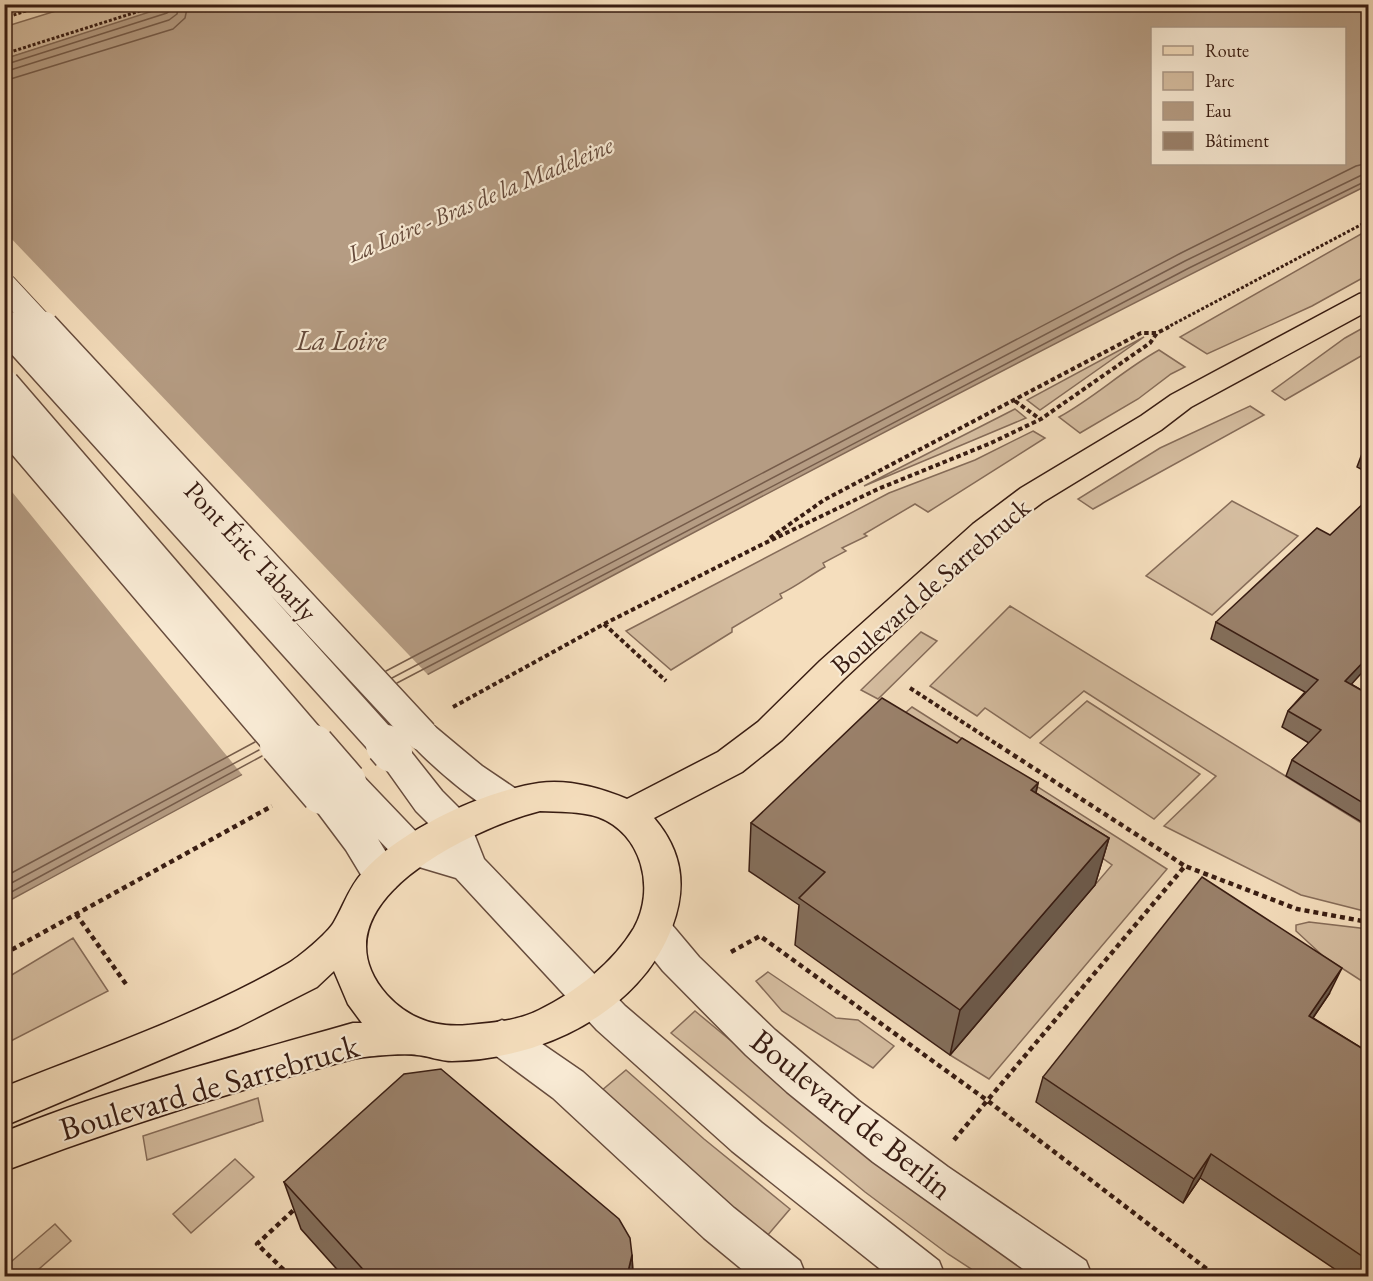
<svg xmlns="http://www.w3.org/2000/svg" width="1373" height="1281" viewBox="0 0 1373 1281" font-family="'EB Garamond',serif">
<rect width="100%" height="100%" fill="#f5debd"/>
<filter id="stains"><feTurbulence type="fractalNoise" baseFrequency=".00333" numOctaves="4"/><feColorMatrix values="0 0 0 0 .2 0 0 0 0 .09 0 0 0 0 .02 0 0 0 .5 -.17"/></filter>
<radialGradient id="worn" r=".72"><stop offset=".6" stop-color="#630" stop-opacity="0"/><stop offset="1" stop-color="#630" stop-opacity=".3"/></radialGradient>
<path fill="#d5bda0" stroke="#866c59" stroke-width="1.5" d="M75,5H174L5,59L4,27Z
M1368,230V275L1312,306L1207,354L1180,337Z
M1368,325V352L1285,400L1272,391L1345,338Z
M1144,337L1040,410L1027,400Z
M1159,350L1185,367L1171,374L1138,399L1080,433L1059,417C1094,398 1123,370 1159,350Z
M1250,406L1264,415L1093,509L1078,499L1160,448Z
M1015,409L1026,418L864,486Z
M1033,431L1045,438L928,512L915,504L864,534L867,536L842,548L846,551L823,563L825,567C809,576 797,586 780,594L782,598L732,628V632L671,670L626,631L889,493L975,460Z
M1232,501L1298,536L1212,615L1146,576Z
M1010,606L1368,827V912L1301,895L1164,826L1216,776L1084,691L1030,738L985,708L977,716L930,686Z
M921,632L937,641L878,699L861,690Z
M1087,701L1200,774L1154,819L1040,743Z
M912,707L1167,869L989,1079L950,1055L1112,865L971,765L888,728Z
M1309,922L1368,929V985L1323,956L1296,931V925Z
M73,938L108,991L5,1044V979Z
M768,972L836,1018L858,1020L894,1046L873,1068L782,1011L756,981Z
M695,1011L788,1088L1036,1271L1032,1276H982L948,1254L865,1192L671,1033Z
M626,1070L704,1139L790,1209L767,1236L679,1163L601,1091Z
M258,1098L263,1121L147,1160L143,1136Z
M235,1159L254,1177L191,1233L173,1214Z
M55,1224L71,1241L31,1276H5V1267Z"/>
<path fill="#b59c83" stroke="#836956" stroke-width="1.5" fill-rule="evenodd" d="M174,4L1368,5V185C909,414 456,658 5,903L4,59ZM1152,28H1344V164H1152Z"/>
<path fill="#f5debd" d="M5,232L429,676L244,777L4,482Z"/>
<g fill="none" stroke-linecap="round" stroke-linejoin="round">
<path stroke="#765c4a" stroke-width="1.5" d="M4,65L167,13L171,10L172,4
M4,72L169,20L177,14L179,4
M4,81L173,29L185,18L188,4
M386,671L1181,253L1356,166L1368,163
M392,678L1185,261L1368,172
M397,683L1189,268L1368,180
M4,877L255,742
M4,887L259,750
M4,896L262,756"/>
<g stroke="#674c3d" stroke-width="3">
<path id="minor" d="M422,722L434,726L482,766L522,793L527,803L522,813C518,814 512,817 508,817C487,815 415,753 405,735L410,726Z
M392,739L404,743L442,791L467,816L484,859L625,1006L762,1123L939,1261L945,1276H889L732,1151L597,1030L456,878L399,861L378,839L401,877L395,888L382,892L369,888L346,850L304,794L309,784L322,780L328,782L333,772L346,768L359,772L424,840L442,845L438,833L416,811L374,752L380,743Z
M653,914L667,919L699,957L775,1030L859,1101L948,1167L1086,1261L1092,1276H1033L873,1162L787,1092L746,1055L663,971L639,941L634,930L639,919Z
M502,1020L516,1026L583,1072L734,1208L800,1261L806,1276H750L704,1238L553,1098L488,1050L482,1038L488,1026Z"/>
</g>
<g stroke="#381c12" stroke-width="3">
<path id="major" d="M1368,292V311L1191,407L1161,430L1043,502L995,538L844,679L782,740L742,772L654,818C683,852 687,887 672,927C640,1013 539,1060 452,1061C440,1061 429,1056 417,1055C404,1053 362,1056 349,1060C233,1091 117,1128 4,1171V1132C115,1086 238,1056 353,1023H362L348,1004L334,971L317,987L238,1027L4,1126V1087C99,1049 198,1015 287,964C298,958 328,933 334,922C344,905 349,887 363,872C400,830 484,791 539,783C568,779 601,788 627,799L718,752L758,722L820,661L973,524L1021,488L1141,416L1171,395L1359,294ZM540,811C559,812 580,811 598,817C642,833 656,889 634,928C613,963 576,992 539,1010C517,1021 492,1023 468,1025C436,1028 409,1019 387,995C308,905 473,828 540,811Z"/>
</g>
<path stroke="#381c12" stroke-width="3" stroke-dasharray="3 2" stroke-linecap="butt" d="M4,18L48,4
M4,54L162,4
M1166,328L1368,221"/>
<path stroke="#381c12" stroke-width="4" stroke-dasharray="4.5 3" stroke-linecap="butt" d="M1015,401L1040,419
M770,538L824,500L1141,333H1156
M604,624L666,681
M910,688L1001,747
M453,707L604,624L759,546L878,489L991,443L1041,419L1150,343L1157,333L1169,327"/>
<path stroke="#381c12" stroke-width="4.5" stroke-dasharray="5 4" stroke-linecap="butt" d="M998,745L1185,866
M76,914L128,987
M731,952L760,936L988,1101L1216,1276
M4,954L272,806
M954,1140L1185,866L1297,909L1368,922
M290,1276L257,1244L297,1207"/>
<use href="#minor" fill="#f8ead4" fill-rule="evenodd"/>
<use href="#major" fill="#f5debd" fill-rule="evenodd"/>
<g stroke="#674c3d" stroke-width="26" stroke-linecap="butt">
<path id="minor-bridge-far2" d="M4,285L44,328
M4,322L10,328"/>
</g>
<g stroke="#674c3d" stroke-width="34" stroke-linecap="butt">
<path id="minor-bridge-far1" d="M8,327L387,747
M43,327L422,735
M4,385L316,747
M4,421L282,747"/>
</g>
<g stroke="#674c3d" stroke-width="43" stroke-linecap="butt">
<path id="minor-bridge" d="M280,745L322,794
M314,745L346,782
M386,745L392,752"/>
</g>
<use href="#minor-bridge-far2" stroke="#f8ead4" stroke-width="24"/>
<use href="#minor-bridge-far1" stroke="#f8ead4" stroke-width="31"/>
<use href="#minor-bridge" stroke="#f8ead4" stroke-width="40"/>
</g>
<path fill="#846f5c" stroke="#381c12" stroke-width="1.5" d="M1363,451L1368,453V473L1357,467Z
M1216,622L1351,684L1368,694V826L1286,776L1292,760L1309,743L1282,727L1288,711L1305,692L1211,639Z
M957,743L1038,783L1036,793L1109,838L1095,885L950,1055L795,945L799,905L749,871L751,823Z
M1329,994L1313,1018L1368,1052V1276H1345L1200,1178L1183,1203L1036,1102L1043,1077Z
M284,1182L632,1255L633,1276H343L301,1229Z"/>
<path fill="#6c5a4b" stroke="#381c12" stroke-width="1.5" d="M1368,657V666L1339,698L1345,681Z
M1038,783L1027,831L1031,790Z
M1109,838L1095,885L950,1055L960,1010Z
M1342,968L1329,994L1297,1041L1309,1016Z
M1211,1154L1200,1178L1183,1203L1194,1179Z
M632,1255L633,1276H627Z"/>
<path fill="#9a816b" stroke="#381c12" stroke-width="1.5" d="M1368,446V453L1363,451Z
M1368,499V657L1345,681L1368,694V806L1292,760L1321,730L1288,711L1318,680L1216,622L1317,528L1330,535Z
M882,698L957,743L962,738L1038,783L1031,790L1109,838L960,1010L799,898L825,872L751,823Z
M1202,877L1342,968L1309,1016L1368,1052V1260L1211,1154L1194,1179L1043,1077Z
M441,1069L619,1219L630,1238L632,1255L627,1276H369L284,1182L404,1074Z"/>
<g text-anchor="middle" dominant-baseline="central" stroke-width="4.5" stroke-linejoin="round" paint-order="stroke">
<g font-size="24" font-style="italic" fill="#64493a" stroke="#f8ead4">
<text transform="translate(480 199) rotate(-23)">La Loire - Bras de la Madeleine</text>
</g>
<g font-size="27" fill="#381c12" stroke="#f8ead4">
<text transform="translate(251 551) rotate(47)">Pont Éric Tabarly</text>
<text transform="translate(930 586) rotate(-41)">Boulevard de Sarrebruck</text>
</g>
<g font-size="28" font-style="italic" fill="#64493a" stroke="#f8ead4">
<text x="341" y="340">La Loire</text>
</g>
<g font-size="33" fill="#381c12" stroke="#f8ead4">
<text transform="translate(209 1087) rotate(-16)">Boulevard de Sarrebruck</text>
<text transform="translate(852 1114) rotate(39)">Boulevard de Berlin</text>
</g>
</g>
<rect width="1373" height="1281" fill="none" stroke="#f5debd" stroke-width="24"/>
<rect x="6" y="6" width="1361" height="1269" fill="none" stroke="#381c12" stroke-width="3"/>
<rect x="12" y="12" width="1349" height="1257" fill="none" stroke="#381c12" stroke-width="1.5"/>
<rect x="1151" y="27" width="195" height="138" fill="#f8ead4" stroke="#ab9886" stroke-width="1.5"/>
<rect x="1163" y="46" width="30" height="9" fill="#f5debd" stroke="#ab9886" stroke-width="1.5"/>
<text x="1205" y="57" font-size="18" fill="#381c12">Route</text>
<rect x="1163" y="72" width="30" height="18" fill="#d5bda0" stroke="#ab9886" stroke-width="1.5"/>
<text x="1205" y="87" font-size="18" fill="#381c12">Parc</text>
<rect x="1163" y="102" width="30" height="18" fill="#b59c83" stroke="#ab9886" stroke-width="1.5"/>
<text x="1205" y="117" font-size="18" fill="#381c12">Eau</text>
<rect x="1163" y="132" width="30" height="18" fill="#9a816b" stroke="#ab9886" stroke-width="1.5"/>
<text x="1205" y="147" font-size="18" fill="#381c12">Bâtiment</text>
<rect width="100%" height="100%" filter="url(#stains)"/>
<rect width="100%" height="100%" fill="url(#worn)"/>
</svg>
